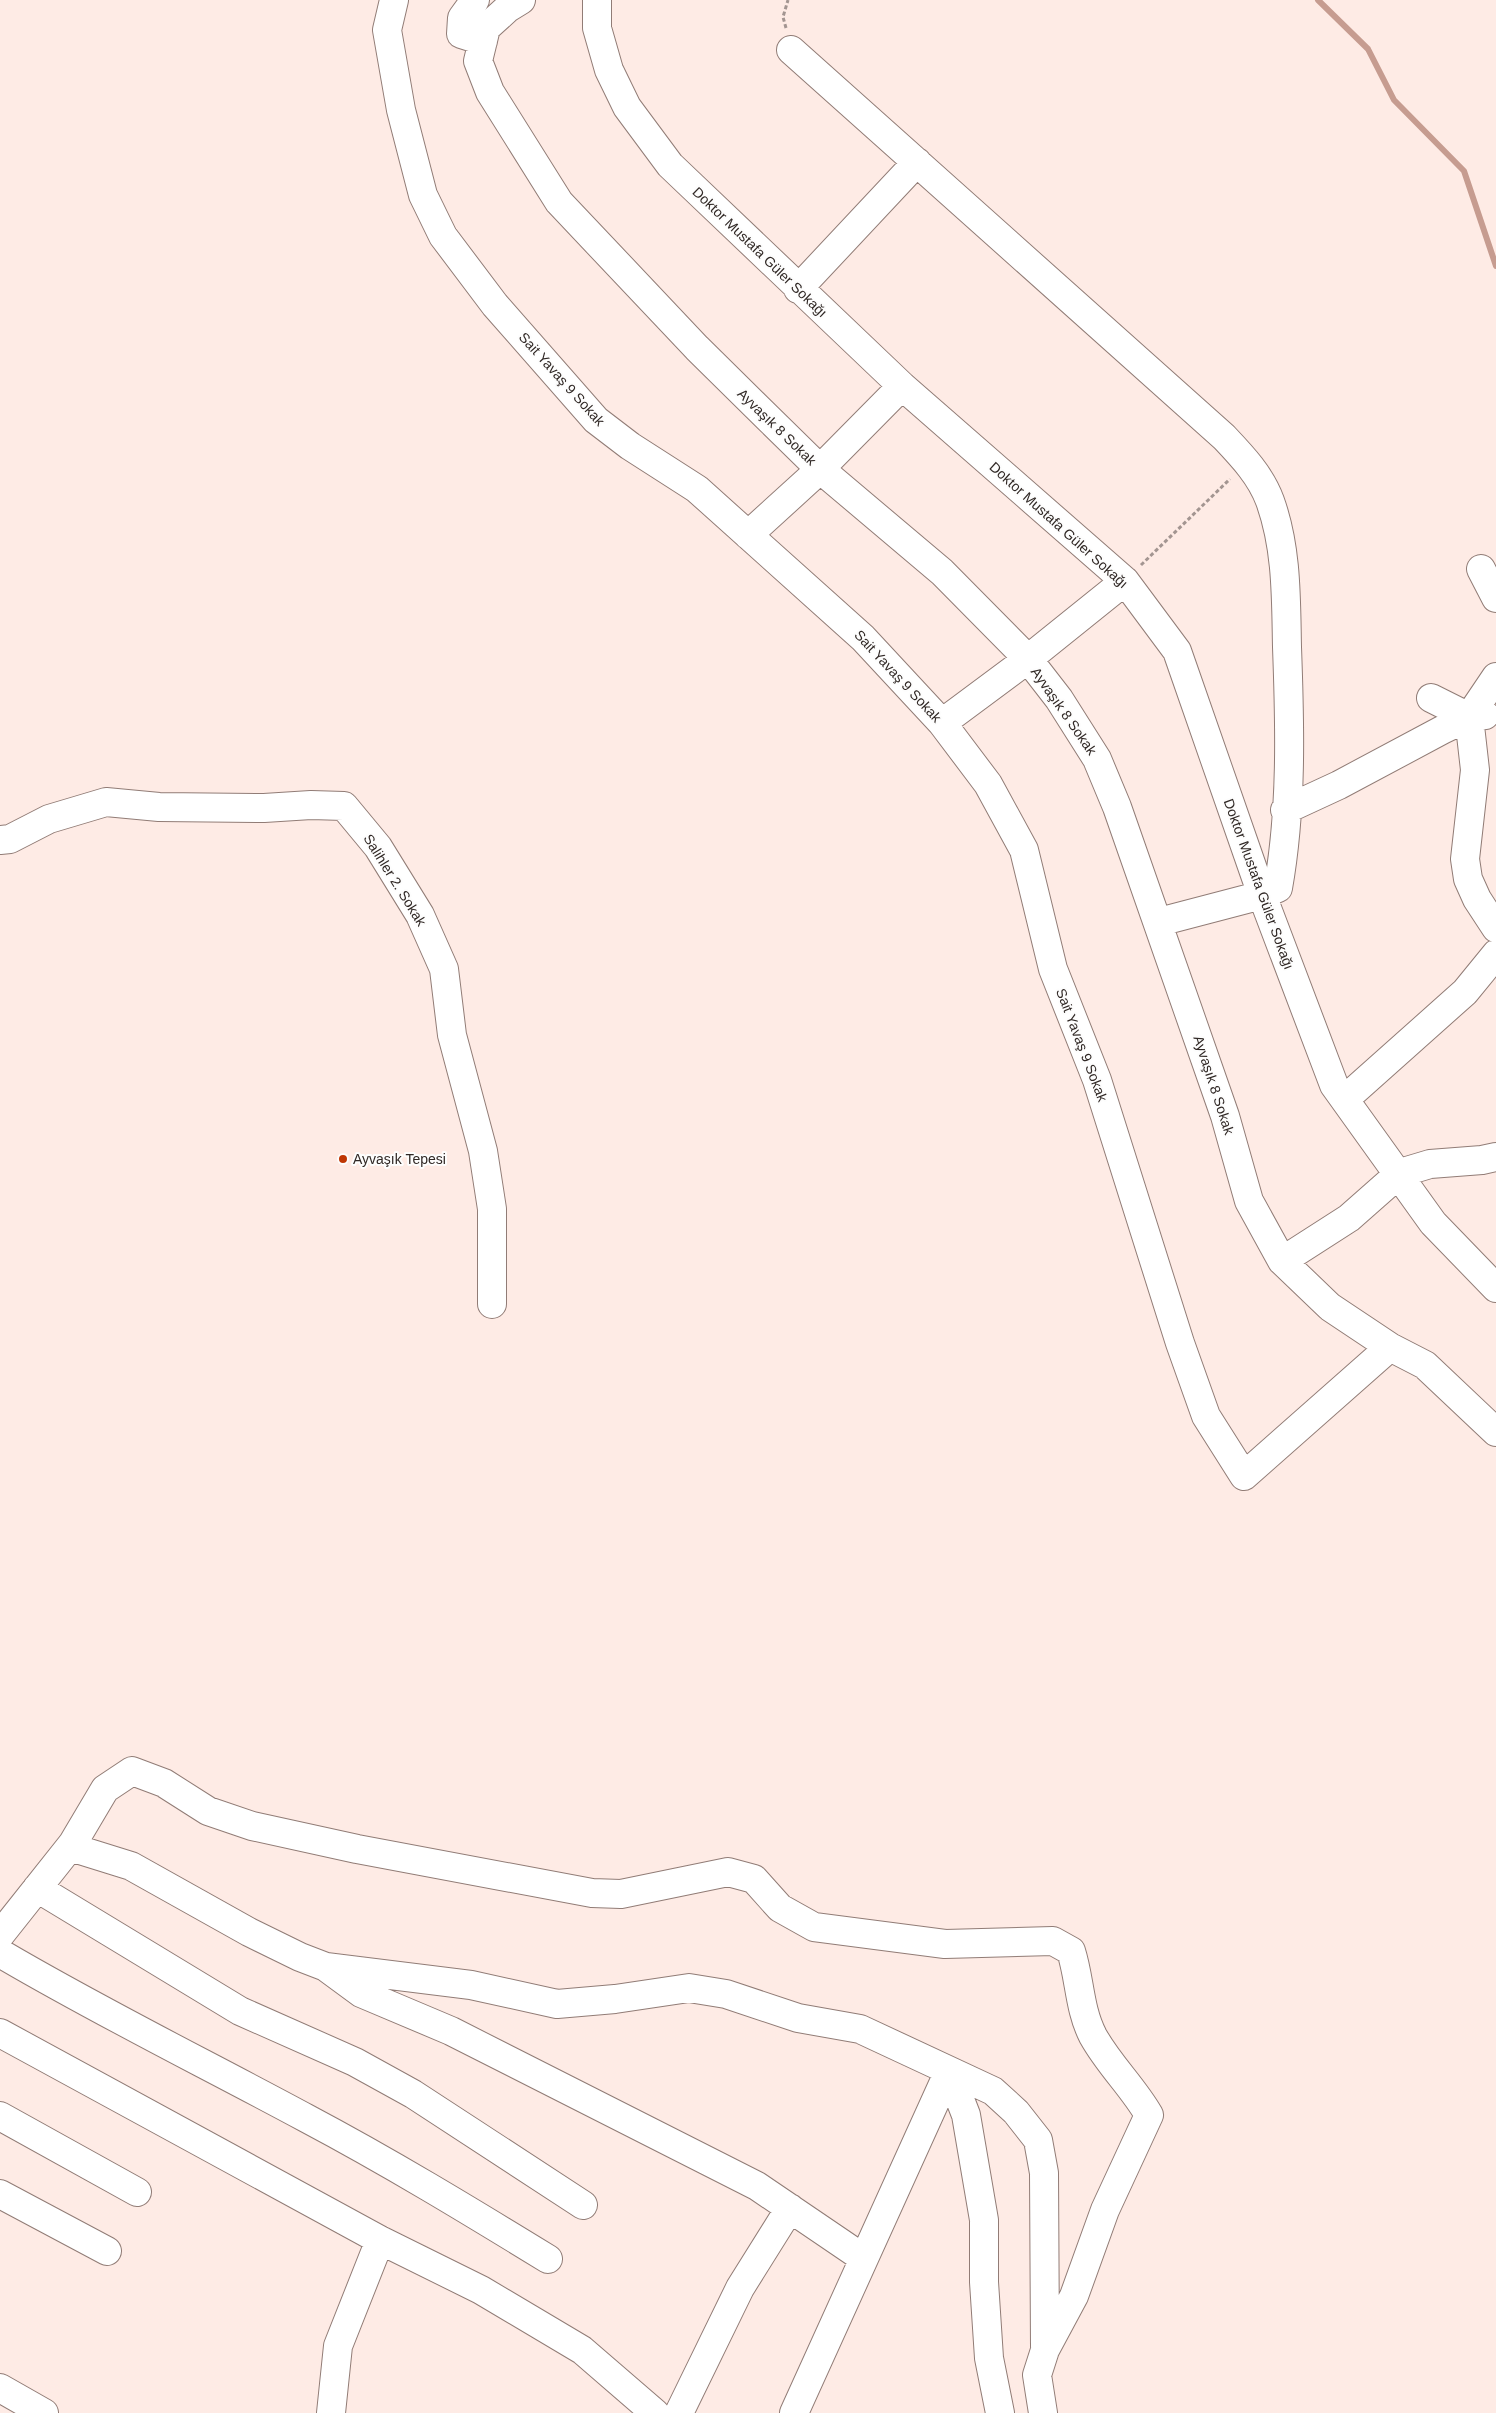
<svg xmlns="http://www.w3.org/2000/svg" width="1496" height="2413" viewBox="0 0 1496 2413" font-family="Helvetica,sans-serif">
<rect width="100%" height="100%" fill="#feebe5"/>
<g fill="none" stroke-linecap="round" stroke-linejoin="round">
<path stroke="#c69c90" stroke-width="6" d="M1318,0L1368,49L1394,100L1464,171L1496,266"/>
<g stroke="#917c76" stroke-width="30">
<path id="minor" d="M394,0L387,30L401,110L423,195L443,236L495,305L596,420L630,446L697,489L863,638L942,723L988,784L1024,850L1053,969L1097,1080L1180,1343L1206,1416L1244,1476L1390,1347
M475,0L462,18L461,34L483,41
M521,0L508,8L486,28L478,61L490,92L559,202L697,348L768,418L820,469L942,572L1028,659L1059,699L1097,759L1117,807L1225,1116L1249,1201L1282,1261L1330,1307L1390,1347L1425,1365L1496,1432
M597,0V28L609,70L627,107L670,165L902,386L1125,581L1177,651L1262,895L1334,1085L1433,1223L1496,1288
M791,50L1224,437C1242,456 1261,476 1270,501C1287,548 1286,598 1287,647C1290,727 1292,809 1278,888L1262,895L1159,922
M798,289L917,162
M748,535L815,474L902,386
M1481,569L1496,598
M1496,677L1469,717L1475,770L1465,859L1468,879L1477,899L1496,928
M1431,698L1469,717
M942,723L1028,659L1125,581
M1285,810L1339,785L1442,730L1469,717L1485,715
M0,840L10,839L49,819L106,802L159,807L264,808L311,805L344,806L378,847L420,915L444,969L452,1035L483,1151L492,1209V1304
M1345,1099L1465,992L1496,954
M1282,1261L1349,1218L1400,1173L1430,1164L1482,1160L1496,1157
M70,1847L131,1866L249,1932L300,1957L326,1967L471,1985L557,2004L615,1999L689,1988L726,1994L798,2018L860,2029L993,2091L1016,2112L1038,2140L1044,2173L1045,2347
M37,1888L240,2011L355,2062L413,2094L583,2205
M0,1935L73,1843L105,1789L132,1771L164,1783L208,1811L252,1826L357,1849L592,1893L621,1894L728,1872L754,1879L780,1908L814,1927L945,1944L1053,1941L1071,1951C1080,1979 1079,2009 1093,2036C1109,2065 1133,2087 1149,2115L1105,2210L1074,2296L1045,2350L1037,2375L1043,2413
M0,1953C100,2012 204,2063 306,2118C389,2162 468,2210 548,2259
M327,1968L361,1993L451,2031L757,2186L863,2258
M0,2033L380,2240L481,2290L582,2350L655,2413
M949,2071L966,2115L984,2220V2282L989,2358L1000,2413
M0,2116L137,2192
M0,2194L107,2251
M0,2388L44,2413
M331,2413L338,2346L380,2240
M679,2413L740,2288L790,2208
M794,2413L949,2071"/>
</g>
<path stroke="#a39591" stroke-width="3" stroke-dasharray="4 2.5" stroke-linecap="butt" d="M786,28L783,17L788,0
M1141,565L1230,479"/>
<use href="#minor" stroke="#fff" stroke-width="28"/>
</g>
<circle fill="#bf3603" stroke="#fdfdfd" stroke-width="2" cx="343" cy="1159" r="5"/>
<g text-anchor="middle" dominant-baseline="central" stroke-width="4" stroke-linejoin="round" paint-order="stroke">
<g font-size="14" fill="#302825" stroke="#fdfdfd">
<text transform="translate(760 252) rotate(44)">Doktor Mustafa Güler Sokağı</text>
<text transform="translate(562 379) rotate(48)">Sait Yavaş 9 Sokak</text>
<text transform="translate(777 427) rotate(44)">Ayvaşık 8 Sokak</text>
<text transform="translate(1059 525) rotate(42)">Doktor Mustafa Güler Sokağı</text>
<text transform="translate(898 676) rotate(47)">Sait Yavaş 9 Sokak</text>
<text transform="translate(1064 711) rotate(55)">Ayvaşık 8 Sokak</text>
<text transform="translate(395 880) rotate(58)">Salihler 2. Sokak</text>
<text transform="translate(1259 884) rotate(70)">Doktor Mustafa Güler Sokağı</text>
<text transform="translate(1082 1045) rotate(69)">Sait Yavaş 9 Sokak</text>
<text transform="translate(1214 1085) rotate(72)">Ayvaşık 8 Sokak</text>
</g>
<g font-size="14" fill="#302825" stroke="#fdfdfd" text-anchor="start">
<text x="353" y="1159">Ayvaşık Tepesi</text>
</g>
</g>
</svg>
